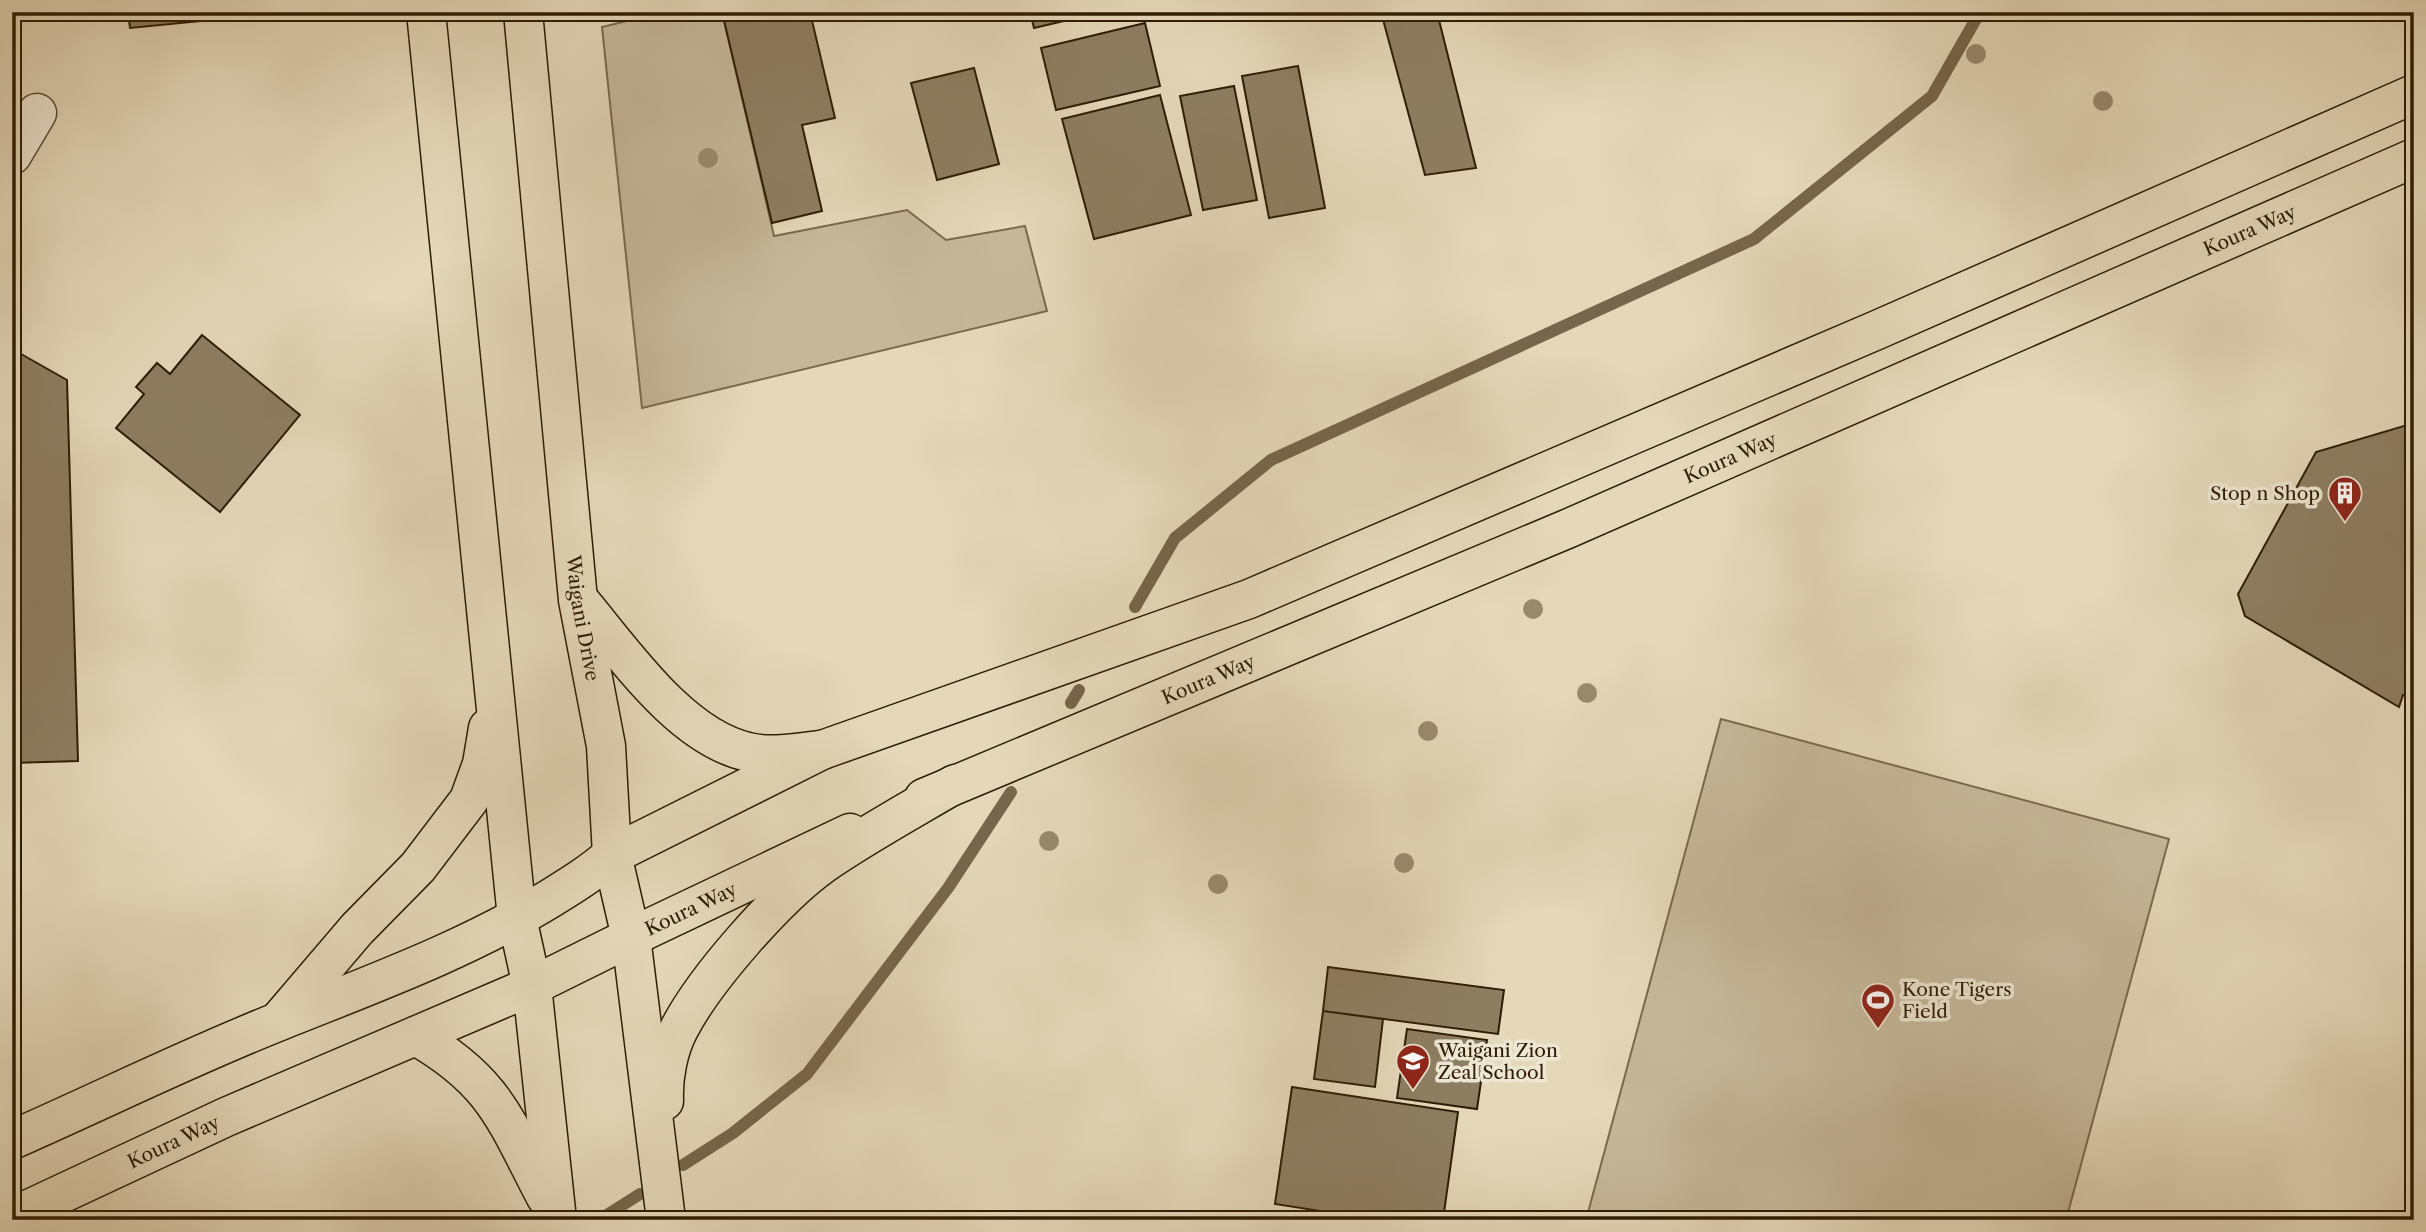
<svg xmlns="http://www.w3.org/2000/svg" width="2426" height="1232" viewBox="0 0 2426 1232" font-family="'Libre Caslon Text',serif">
<rect width="100%" height="100%" fill="#e4d8b9"/>
<filter id="stains"><feTurbulence type="fractalNoise" baseFrequency=".00286" numOctaves="4"/><feColorMatrix values="0 0 0 0 .2 0 0 0 0 .09 0 0 0 0 .02 0 0 0 .5 -.17"/></filter>
<radialGradient id="worn" r=".72"><stop offset=".6" stop-color="#630" stop-opacity="0"/><stop offset="1" stop-color="#630" stop-opacity=".3"/></radialGradient>
<path fill="#c5b89a" stroke="#7a6a4f" stroke-width="2" d="M664,12H722L774,236L907,210L946,240L1025,226L1047,311L642,408L602,27Z
M1721,719L2169,839L2066,1220H1586Z"/>
<g fill="none" stroke-linecap="round" stroke-linejoin="round">
<path stroke="#76664b" stroke-width="12" d="M1135,607L1175,538L1271,460L1754,239L1932,96L1980,12
M1071,703L1079,690
M683,1165L733,1133L807,1074L948,888L1011,792
M599,1220L640,1194"/>
</g>
<path fill="#8d7e62" stroke="#2f1c04" stroke-width="2" d="M128,12H251V16L130,28Z
M722,12H810L835,118L802,125L822,211L772,223Z
M1030,12H1102L1034,28Z
M1381,12H1437L1476,168L1425,175Z
M1145,23L1160,86L1056,110L1041,48Z
M1298,66L1325,208L1269,218L1242,76Z
M974,68L999,164L937,180L911,83Z
M1234,86L1257,200L1203,210L1180,96Z
M1160,95L1191,215L1094,239L1062,119Z
M202,335L300,415L220,512L116,428L144,394L136,387L157,363L170,374Z
M14,350L67,380L78,761L12,763Z
M2414,423V695H2403L2399,707L2245,616L2238,594L2316,452Z
M1328,967L1504,990L1498,1034L1323,1011Z
M1323,1011L1383,1019L1375,1087L1314,1079Z
M1407,1029L1487,1040L1477,1109L1397,1098Z
M1292,1087L1458,1112L1443,1220H1378L1275,1204Z"/>
<g fill="none" stroke-linecap="round" stroke-linejoin="round">
<g stroke="#5c4b31" stroke-width="41">
<path id="minor" d="M12,155L37,113"/>
</g>
<g stroke="#2f1c04" stroke-width="41">
<g id="major">
<path id="s1" d="M924,798L1567,529L2414,158"/>
<path d="M612,855L822,750L1249,599L1877,330L2414,94"/>
<path id="s2" d="M631,937L850,833"/>
</g>
</g>
<g stroke="#2f1c04" stroke-width="41">
<g id="highway">
<path d="M426,12L517,918L532,986L557,1220"/>
<path id="s3" d="M523,12L578,600L606,746L612,855L631,937L666,1220"/>
<path d="M580,601C623,652 680,737 748,752C771,758 799,752 822,750"/>
<path d="M281,1018L357,929L418,867L469,800L482,764L488,728"/>
<path d="M416,1036C496,1082 505,1120 546,1197"/>
<path d="M664,1101C663,1078 668,1050 679,1029C705,979 777,897 823,864C865,835 911,810 955,784"/>
<path d="M12,1140C101,1101 189,1057 280,1021C372,984 466,950 551,898C572,885 593,872 612,855"/>
<path id="s4" d="M12,1217L226,1117L532,986L631,937"/>
</g>
</g>
<use href="#minor" stroke="#ede6d2" stroke-width="38"/>
<use href="#major" stroke="#e4d8b9" stroke-width="38"/>
<use href="#highway" stroke="#e4d8b9" stroke-width="38"/>
</g>
<g fill="#998a6e">
<circle cx="1976" cy="54" r="10"/>
<circle cx="2103" cy="101" r="10"/>
<circle cx="708" cy="158" r="10"/>
<circle cx="1533" cy="609" r="10"/>
<circle cx="1587" cy="693" r="10"/>
<circle cx="1428" cy="731" r="10"/>
<circle cx="1049" cy="841" r="10"/>
<circle cx="1404" cy="863" r="10"/>
<circle cx="1218" cy="884" r="10"/>
</g>
<defs>
<g id="building-pin" transform="scale(1.75)"><path d="M0 17L-7.5 6A9.5 9.5 0 1 1 7.5 6Z" fill="#8f2418" stroke="#ede6d2"/><path d="M-4-6H4V6H1V3H-1V6H-4ZM-2.5-4.3h1.7v1.8h-1.7ZM.8-4.3h1.7v1.8H.8ZM-2.5-1h1.7V.8h-1.7ZM.8-1h1.7V.8H.8Z" fill="#fff"/></g>
<g id="stadium-pin" transform="scale(1.75)"><path d="M0 17L-7.5 6A9.5 9.5 0 1 1 7.5 6Z" fill="#8f2418" stroke="#ede6d2"/><path d="M0-5a6.5 5 0 1 0 0 10a6.5 5 0 1 0 0-10ZM-3.5-1.8h7v3.6h-7Z" fill="#fff"/></g>
<g id="school-pin" transform="scale(1.75)"><path d="M0 17L-7.5 6A9.5 9.5 0 1 1 7.5 6Z" fill="#8f2418" stroke="#ede6d2"/><path d="M0-5L7-2L0 1L-7-2ZM-4 1L0 2.5L4 1V4Q0 6-4 4Z" fill="#fff"/></g>
</defs>
<g fill-rule="evenodd">
<use href="#building-pin" x="2345" y="493"/>
<use href="#stadium-pin" x="1878" y="1000"/>
<use href="#school-pin" x="1413" y="1061"/>
</g>
<g text-anchor="middle" dominant-baseline="central" stroke-width="7" stroke-linejoin="round" paint-order="stroke">
<g font-size="19" fill="#2f1c04" stroke="#ede6d2">
<text stroke="none"><textPath href="#s1" startOffset="1442">Koura Way</textPath></text>
<text stroke="none"><textPath href="#s1" startOffset="875">Koura Way</textPath></text>
<text stroke="none"><textPath href="#s3" startOffset="609">Waigani Drive</textPath></text>
<text stroke="none"><textPath href="#s1" startOffset="308">Koura Way</textPath></text>
<text stroke="none"><textPath href="#s2" startOffset="66">Koura Way</textPath></text>
<text stroke="none"><textPath href="#s4" startOffset="178">Koura Way</textPath></text>
</g>
<g font-size="19" fill="#2f1c04" stroke="#ede6d2" text-anchor="start">
<text x="2320" y="493" text-anchor="end">Stop n Shop</text>
<text x="1902" y="989">Kone Tigers<tspan x="1902" dy="22">Field</tspan></text>
<text x="1438" y="1050">Waigani Zion<tspan x="1438" dy="22">Zeal School</tspan></text>
</g>
</g>
<rect width="2426" height="1232" fill="none" stroke="#e4d8b9" stroke-width="42"/>
<rect x="14" y="14" width="2398" height="1204" fill="none" stroke="#2f1c04" stroke-width="3.5"/>
<rect x="21" y="21" width="2384" height="1190" fill="none" stroke="#2f1c04" stroke-width="2"/>
<rect width="100%" height="100%" filter="url(#stains)"/>
<rect width="100%" height="100%" fill="url(#worn)"/>
</svg>
